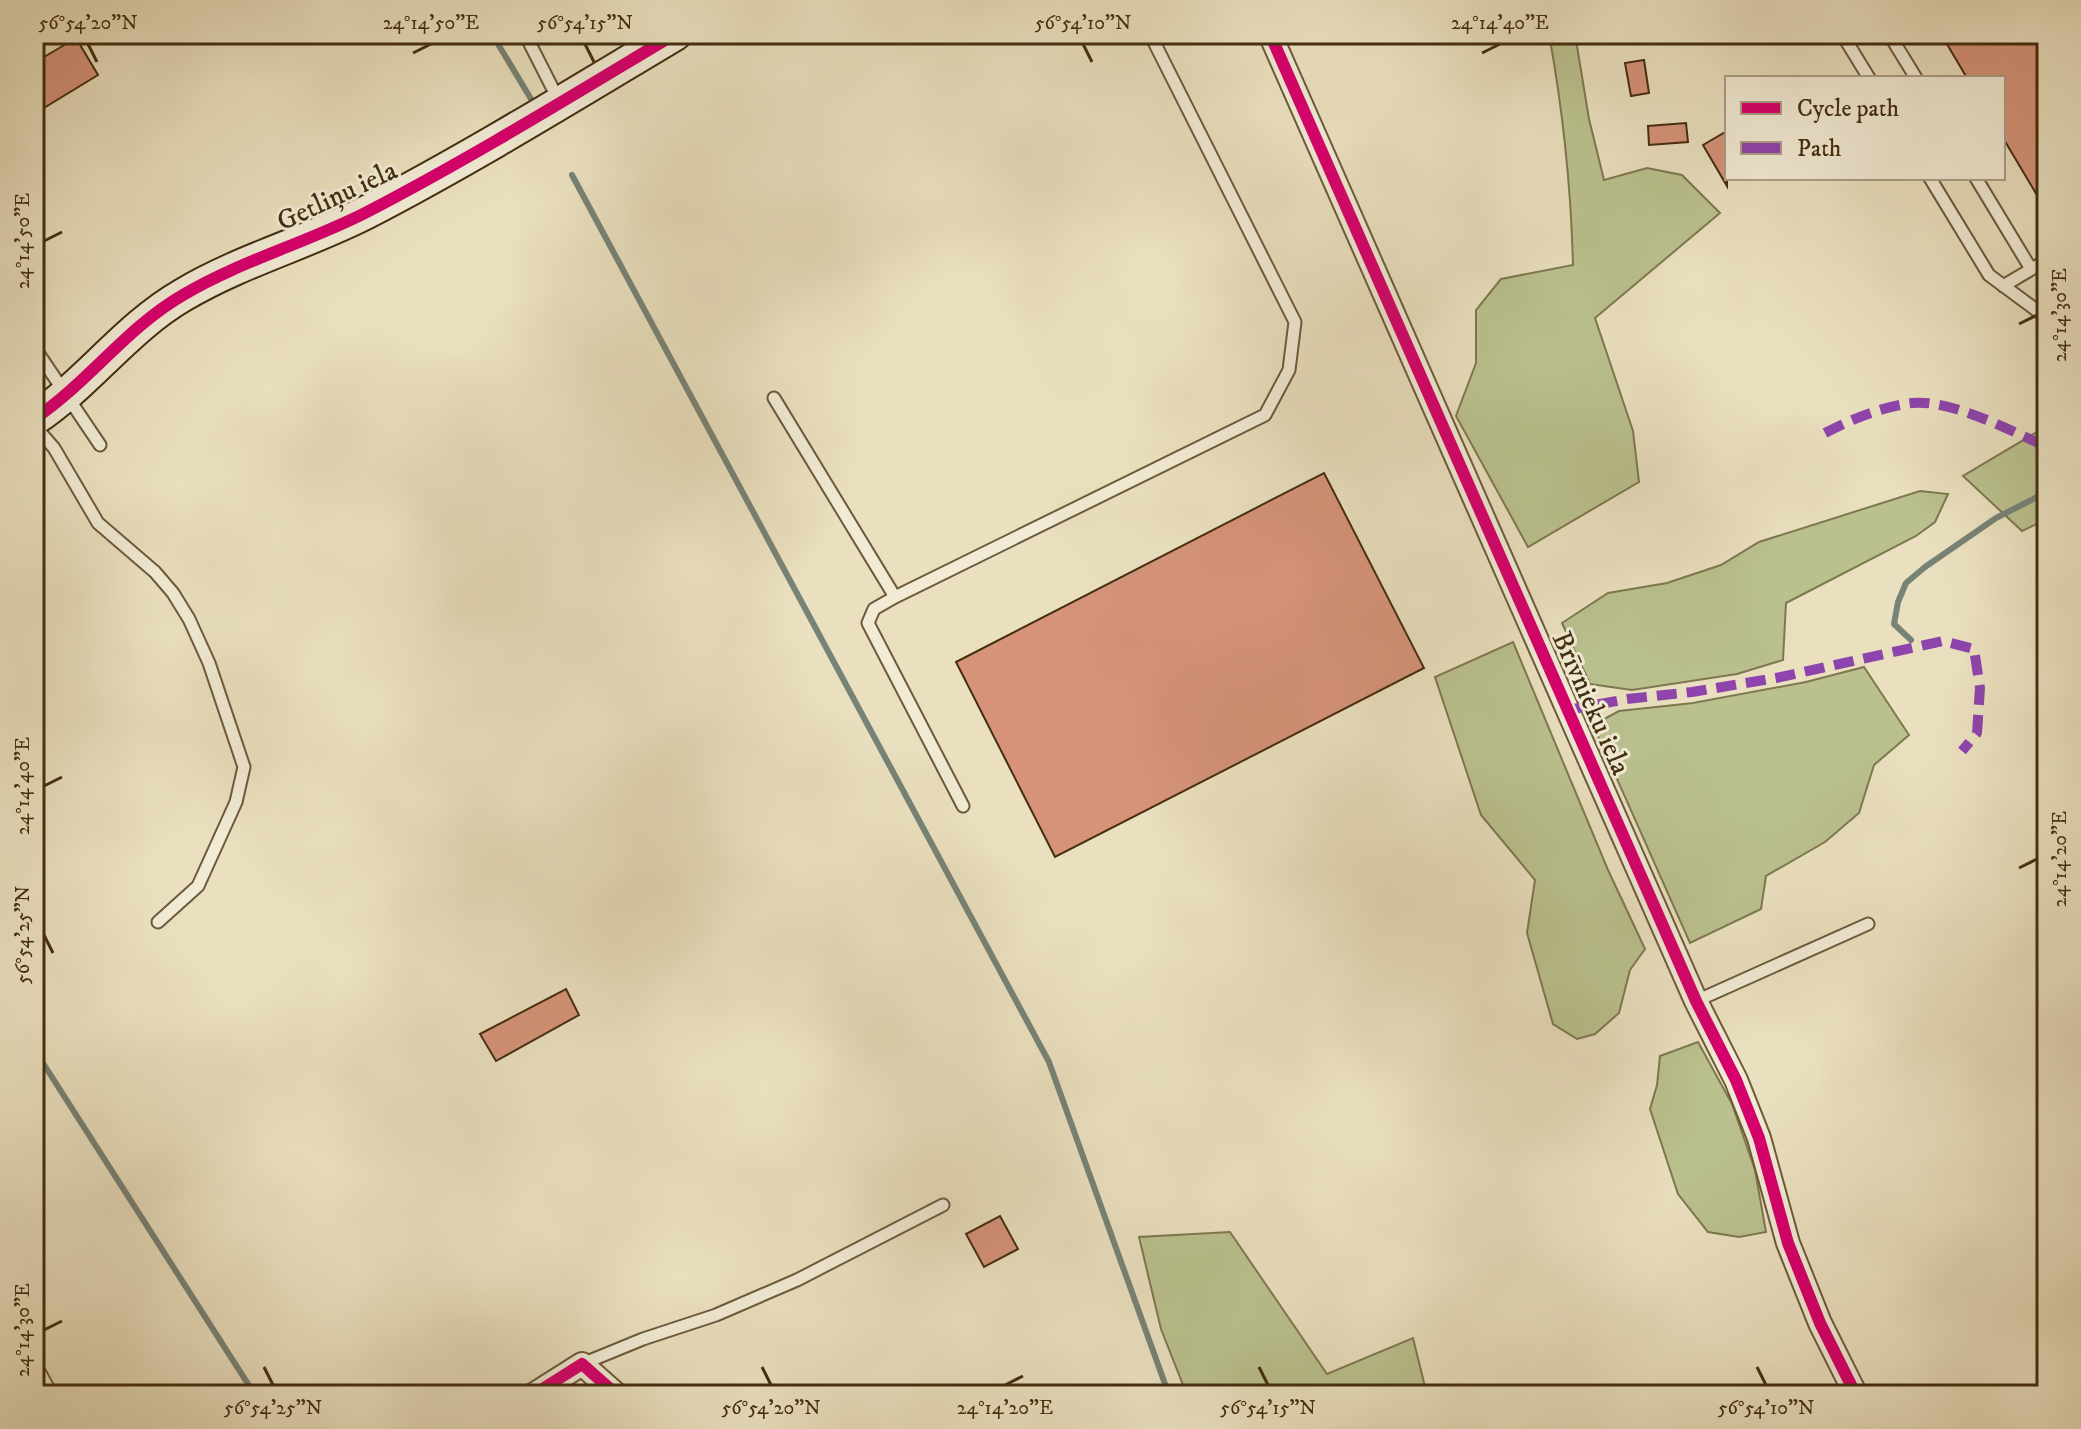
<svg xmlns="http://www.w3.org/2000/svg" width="2081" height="1429" viewBox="0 0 2081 1429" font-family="'IM FELL DW Pica',serif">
<rect width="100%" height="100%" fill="#eae0bf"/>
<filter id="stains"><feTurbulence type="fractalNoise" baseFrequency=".0025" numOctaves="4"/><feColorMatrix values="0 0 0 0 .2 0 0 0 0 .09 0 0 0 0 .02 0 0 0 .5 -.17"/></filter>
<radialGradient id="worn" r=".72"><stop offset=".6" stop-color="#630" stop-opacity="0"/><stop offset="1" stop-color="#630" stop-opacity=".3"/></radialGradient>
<path fill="#bac18f" stroke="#7e7850" stroke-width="2" d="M1549,34H1575L1589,119L1604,180L1647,168L1682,175L1720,213L1595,318L1633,431L1639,482L1528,547L1456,416L1476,363V310L1501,279L1573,265C1571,187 1563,111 1549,34Z
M2047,426V519L2022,531L1963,476Z
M1920,491L1948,494L1935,522L1916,536L1786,603L1783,660L1737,674L1632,690L1590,684L1562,623L1608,593L1667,583L1721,565L1759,542Z
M1513,642L1608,870L1645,949L1630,970L1619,1013L1595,1034L1577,1039L1553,1024L1527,933L1535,880L1481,815L1435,677Z
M1864,667L1909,735L1874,765L1859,813L1825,842L1766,876L1761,909L1690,943L1593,725L1619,711L1693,703L1806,682Z
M1698,1042L1732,1104L1755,1170L1766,1232L1739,1237L1708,1232L1678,1194L1650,1109L1657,1085L1660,1056Z
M1230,1232L1327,1374L1413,1338L1427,1395H1187L1161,1329L1139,1237Z"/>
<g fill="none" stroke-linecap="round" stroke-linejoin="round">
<path stroke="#778376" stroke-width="6" d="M492,34L531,99
M572,175L1049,1062L1169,1395
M1911,640L1894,624L1898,602L1906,583L1925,567L1996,518L2047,492
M34,1049L255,1395"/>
</g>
<path fill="#d6937a" stroke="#432e10" stroke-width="2" d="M1941,34H2047V212L2003,138V78H1967Z
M76,38L98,75L34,114V63Z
M1644,60L1649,93L1631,96L1625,63Z
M1686,123L1688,142L1649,145L1648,126Z
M1727,131V186L1703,145Z
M1324,473L1424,668L1055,857L956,662Z
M566,989L579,1015L496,1061L480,1034Z
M1000,1216L1018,1249L984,1267L966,1234Z"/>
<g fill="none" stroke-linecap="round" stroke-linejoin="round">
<g stroke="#6d5a3c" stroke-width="15">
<path id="lane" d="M525,34L559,101
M1842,34L1869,78
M1889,34L1916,78
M1930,178L1989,275L2047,318
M1976,178L2031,269
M2003,286L2047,260
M34,347L100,445
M774,398L895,597L1265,415L1289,370L1295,322L1150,34
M34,425L54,448L98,523L155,572L173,593L189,619L209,663L244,767L236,802L198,886L158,922
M895,597L874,609L868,623L963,806
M1696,1001L1868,924
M34,1362L52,1395
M582,1364L643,1339L716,1315L797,1280L943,1205"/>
</g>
<g stroke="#6d5a3c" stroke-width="26">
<path id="street" d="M1270,34L1696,1001L1736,1080L1759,1138L1788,1243L1820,1323L1856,1395
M533,1395L582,1364L617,1395"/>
</g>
<g stroke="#432e10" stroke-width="36">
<path id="secondary" d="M34,419C88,383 126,328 183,295C240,261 306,243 365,213C471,158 573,95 675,34"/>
</g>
<use href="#lane" stroke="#f1ebd5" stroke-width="11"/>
<use href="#street" stroke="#f1ebd5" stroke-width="22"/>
<use href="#secondary" stroke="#f1ebd5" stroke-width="32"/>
<path stroke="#8e44ad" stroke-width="10" stroke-dasharray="20 10" stroke-linecap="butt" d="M1825,433C1852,419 1881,407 1912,403C1950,399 2012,431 2047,447
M34,435L40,431
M1568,710L1627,699L1692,692L1776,678L1943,641L1974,649L1980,688L1977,733L1962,751"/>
<g stroke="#f1ebd5" stroke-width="17">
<path id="cycleway" d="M1270,34L1696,1001L1736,1080L1759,1138L1788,1243L1820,1323L1856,1395
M34,419C88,383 126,328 183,295C240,261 306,243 365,213C471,158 573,95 675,34
M533,1395L582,1364L617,1395"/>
</g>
<use href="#cycleway" stroke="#d6006c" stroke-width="12"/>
</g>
<path fill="none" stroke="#432e10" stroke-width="3" d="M88,44L97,62M585,44L594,62M1083,44L1092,62M413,53L431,44M1482,53L1500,44M44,241L62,232M2019,324L2037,315M44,786L62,777M2019,868L2037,859M44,935L53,953M44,1330L62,1321M264,1367L273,1385M762,1367L771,1385M1259,1367L1268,1385M1757,1367L1766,1385M1005,1385L1023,1376"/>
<g text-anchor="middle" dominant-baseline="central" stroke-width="6" stroke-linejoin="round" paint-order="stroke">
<g font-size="28" fill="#432e10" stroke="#f1ebd5">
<text transform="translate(337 196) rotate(-25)">Getliņu iela</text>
<text transform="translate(1591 703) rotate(66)">Brīvnieku iela</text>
</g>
</g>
<rect width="2081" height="1429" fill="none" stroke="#eae0bf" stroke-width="88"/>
<rect x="1725" y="76" width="280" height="104" fill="#f1ebd5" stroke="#ab9f86" stroke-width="2"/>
<rect x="1741" y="102" width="40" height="12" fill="#d6006c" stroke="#ab9f86" stroke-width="2"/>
<text x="1797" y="116" font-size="24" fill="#432e10">Cycle path</text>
<rect x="1741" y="142" width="40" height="12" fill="#8e44ad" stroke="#ab9f86" stroke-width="2"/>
<text x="1797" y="156" font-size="24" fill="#432e10">Path</text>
<rect x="44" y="44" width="1993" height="1341" fill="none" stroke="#432e10" stroke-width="3"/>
<g font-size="20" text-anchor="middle" fill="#432e10">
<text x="88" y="29">56°54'20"N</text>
<text x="431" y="29">24°14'50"E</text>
<text x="585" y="29">56°54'15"N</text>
<text x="1083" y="29">56°54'10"N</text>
<text x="1500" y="29">24°14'40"E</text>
<text transform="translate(22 241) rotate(-90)" y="7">24°14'50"E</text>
<text transform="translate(2059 315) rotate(-90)" y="7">24°14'30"E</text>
<text transform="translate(22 786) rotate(-90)" y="7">24°14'40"E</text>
<text transform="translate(2059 859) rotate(-90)" y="7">24°14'20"E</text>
<text transform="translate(22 935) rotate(-90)" y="7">56°54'25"N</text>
<text transform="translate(22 1330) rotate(-90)" y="7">24°14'30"E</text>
<text x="273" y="1414">56°54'25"N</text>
<text x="771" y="1414">56°54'20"N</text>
<text x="1005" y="1414">24°14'20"E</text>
<text x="1268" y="1414">56°54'15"N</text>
<text x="1766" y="1414">56°54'10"N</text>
</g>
<rect width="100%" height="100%" filter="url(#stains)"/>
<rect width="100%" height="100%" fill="url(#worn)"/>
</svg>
